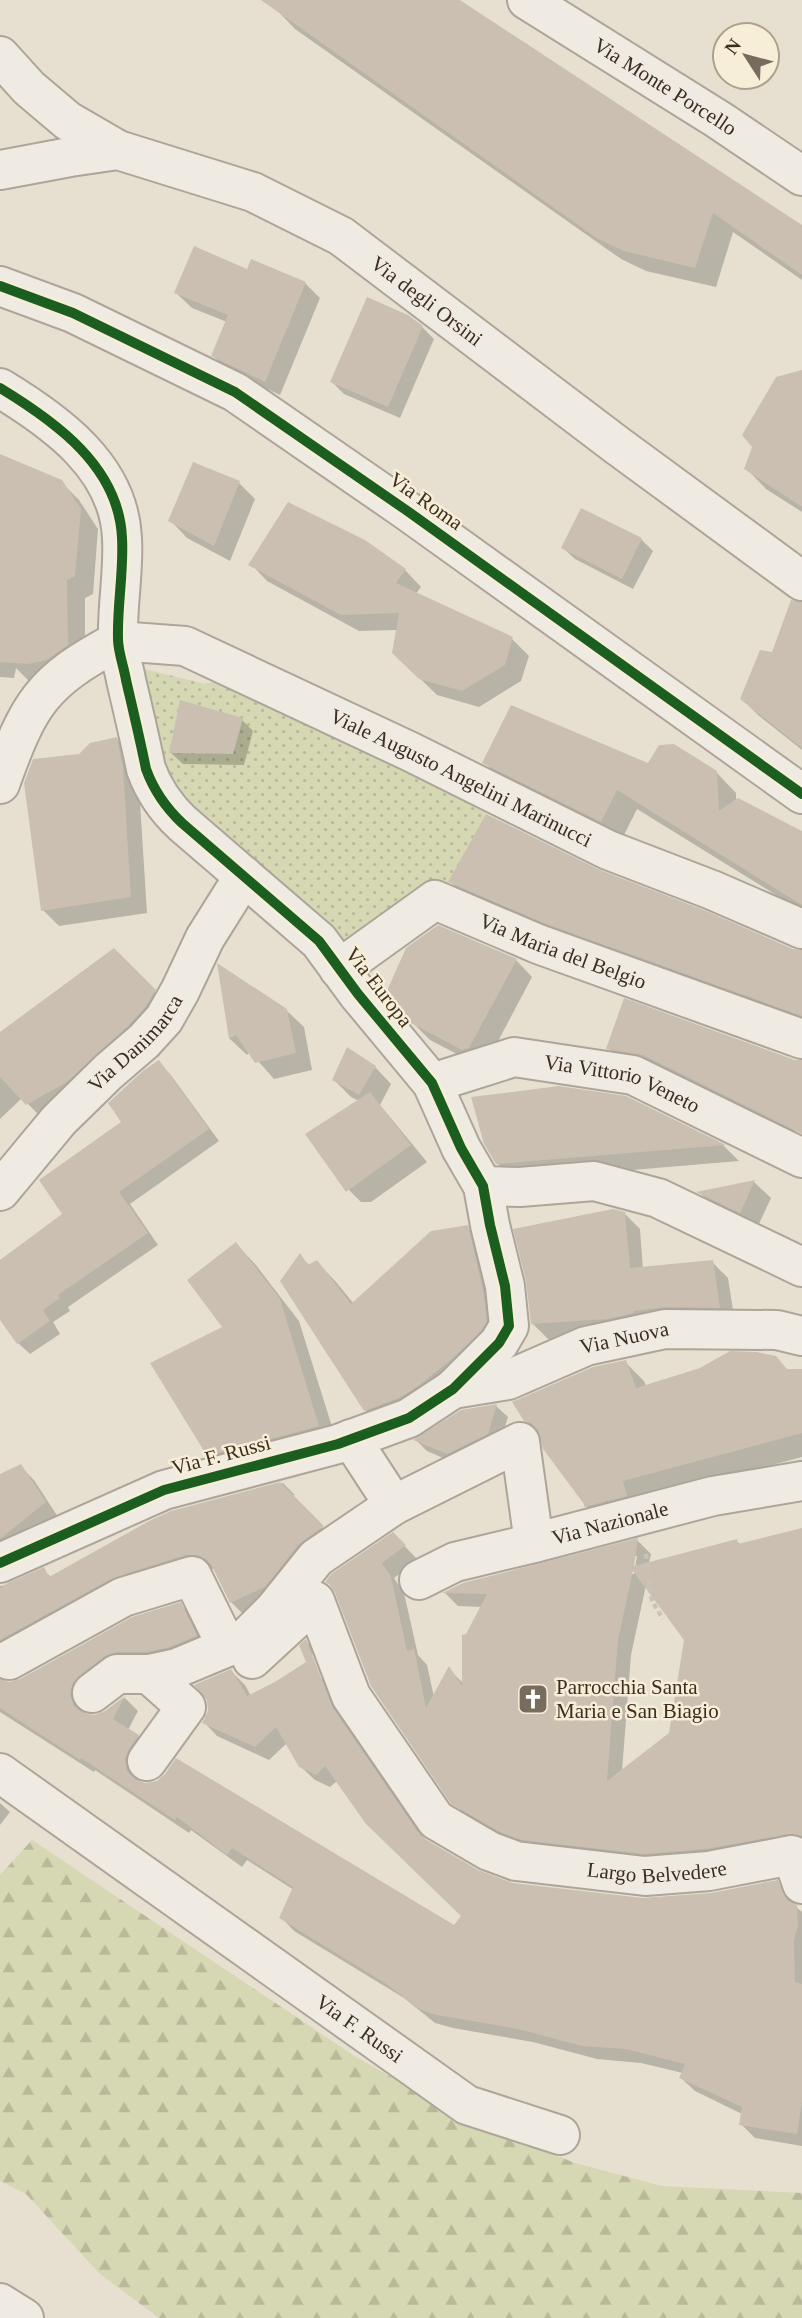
<svg xmlns="http://www.w3.org/2000/svg" width="802" height="2318" viewBox="0 0 802 2318" font-family="'Times New Roman',serif">
<defs>
<pattern id="grass-dots" width="8" height="8" patternUnits="userSpaceOnUse" patternTransform="scale(1.75)"><rect width="8" height="8" fill="#d6d7b3"/><path d="M2 2h.1M6 6h.1" fill="none" stroke="#b9b99a" stroke-width="1.8" stroke-linecap="round"/></pattern>
<pattern id="forest-firs" width="22" height="20" patternUnits="userSpaceOnUse" patternTransform="scale(1.75)"><rect width="22" height="20" fill="#d6d7b3"/><path d="M5 1l3.5 6h-7zM16 11l3.5 6h-7z" fill="#b9b99a"/></pattern>
</defs>
<rect width="100%" height="100%" fill="#e7e0d1"/>
<path fill="url(#grass-dots)" d="M136,667L206,684L229,677L489,809L444,890L342,956L159,779Z"/>
<path fill="url(#forest-firs)" d="M32,1840L353,2055L455,2114L575,2163L662,2186L802,2193V2318H159L100,2274L26,2194L0,2181V1875Z"/>
<path fill="#0003" fill-rule="evenodd" d="M281,0H457L802,227V280L733,232L716,287L646,271L621,259L295,29L275,8Z
M248,271L305,283L320,298L280,395L229,371L213,356L227,322L192,308L176,293Z
M422,327L434,339L400,418L344,394L332,382Z
M802,374V512L766,489L746,468Z
M0,460L61,482L79,500L98,529L93,594L85,598V664L47,681L28,680L16,668L14,678L0,677Z
M239,483L255,499L230,561L187,538L171,521Z
M641,539L653,551L633,589L575,559L563,548Z
M251,564L405,570L421,587L416,594L512,639L529,656L521,681L479,707L437,695L394,653L398,630L359,631L267,581Z
M802,629V750L758,715L742,699L774,654Z
M242,720L253,731L244,765L183,764L171,753Z
M116,738L133,755L139,786L147,913L59,926L43,910L79,756Z
M484,762L649,765L716,772L736,793V801L802,833V911L637,809L621,841L504,782Z
M450,881L802,952V1028L470,902Z
M114,951L171,1008L44,1120L22,1098L0,1119V1034Z
M516,960L532,977L486,1064L480,1066L430,1040L412,1022Z
M220,967L286,1010L304,1027L312,1070L274,1079L250,1052L247,1055L230,1039Z
M608,1048L802,1062V1115L793,1134L620,1060Z
M159,1063L170,1074L219,1141L130,1204L158,1245L68,1307L70,1311L53,1322L60,1334L30,1354L18,1343L0,1317V1262L65,1215Z
M375,1067L391,1084L380,1105L427,1162L371,1202H361L344,1185L359,1101L351,1097L334,1080Z
M626,1098L724,1146L739,1161L514,1180L497,1163Z
M754,1182L771,1198L757,1228L715,1208L700,1193Z
M624,1213L640,1229L643,1269L712,1262L728,1278L735,1323L624,1334L548,1339L532,1323Z
M467,1227L487,1246L505,1341L385,1430L365,1410L300,1256L310,1266L317,1262L336,1282L354,1304Z
M236,1244L255,1264L299,1321L338,1446L228,1475L208,1455Z
M625,1362L644,1381L646,1386L788,1370L802,1371V1457L641,1500L605,1525L586,1506L542,1436L525,1420Z
M496,1406L508,1417L499,1445L459,1465L427,1451L416,1440Z
M20,1466L34,1480L58,1517L0,1561V1476Z
M283,1483L295,1495L291,1496L336,1541L245,1616L231,1602L215,1569L200,1568L0,1674L2,1682L8,1684L20,1681L180,1604L194,1618L210,1650L85,1699L83,1710L85,1715L94,1716L105,1712L125,1698L138,1711L128,1730L138,1736L151,1750L138,1773L140,1782L455,1928L464,1916L338,1780L330,1787L315,1780L300,1766L287,1743L269,1760L217,1736L204,1722L231,1671L245,1685L251,1696L308,1663L306,1641L319,1655L346,1724L427,1842L477,1872L513,1884L646,1900L711,1895L777,1882L791,1896L796,1907L802,1912V2146L755,2138L741,2124L742,2114L695,2091L681,2078L683,2073L641,2063L597,2059L533,2042L453,2028L435,2023L404,1998L294,1931L281,1917L294,1890L247,1860L242,1867L191,1830L189,1833L95,1770L94,1772L0,1712V1586L9,1585L43,1570L51,1577L172,1512ZM314,1654L323,1678L320,1679L310,1655Z
M802,1531V1848L660,1867L514,1844L467,1817L453,1802L337,1592L327,1582L393,1534L418,1560L394,1578L404,1593L418,1655L427,1665L434,1697L449,1669L463,1683L482,1607L458,1606L445,1593L463,1584L637,1540L651,1554L649,1563L736,1541L741,1545ZM633,1556H637L634,1574H631ZM646,1585L686,1639L670,1734L622,1771L631,1655Z
M0,1803L10,1812L0,1825Z"/>
<path fill="#cbbfb2" fill-rule="evenodd" d="M261,0H460L802,225V275L713,213L695,268L624,251L598,239Z
M194,246L247,269L251,259L306,282L265,382L211,356L228,315L174,293Z
M367,297L408,315L423,326L388,407L330,382Z
M802,370V507L744,469L752,447L742,435L776,377Z
M0,454L62,480L81,509L75,576L67,580L68,645L47,660L28,664L0,662Z
M193,462L240,481L214,546L168,521Z
M288,502L365,540L406,569L396,583L513,637L505,665L462,691L419,679L392,653L399,613L341,615L248,565Z
M581,508L642,538L622,579L561,548Z
M791,600L802,602V748L740,699L760,650L772,652Z
M180,700L243,718L233,754L169,753Z
M511,705L648,763L659,745L674,744L717,771L719,811L738,798L802,831V905L617,790L601,822L482,763Z
M117,737L123,768L131,897L41,911L24,783L33,759L79,754L90,743Z
M486,814L600,870L704,910L793,949L802,950V1016L546,924L448,882Z
M438,925L517,959L469,1048L462,1050L411,1023L386,993L406,948Z
M114,948L156,990L146,1006L129,1025L67,1082L26,1105L0,1077V1032Z
M217,963L287,1009L296,1053L255,1063L236,1035L229,1039Z
M624,998L795,1060H802V1134L643,1055L606,1049Z
M347,1047L376,1066L359,1095L332,1080Z
M159,1060L209,1129L119,1192L148,1233L58,1295L60,1298L43,1310L50,1321L17,1344L0,1320V1260L62,1214L39,1180L121,1122L108,1103L144,1070Z
M559,1086L626,1096L726,1145L496,1164L484,1144L471,1097Z
M370,1092L411,1145L346,1192L305,1134Z
M755,1180L740,1213L696,1192Z
M613,1209L625,1212L630,1268L713,1260L720,1308L665,1307L634,1311V1313L608,1319L531,1324L526,1281L513,1229Z
M468,1225L483,1290L487,1321L482,1330L453,1358L418,1386L399,1398L364,1411L280,1281L300,1253L308,1265L317,1260L351,1304L431,1231Z
M236,1242L280,1299L319,1426L207,1456L150,1363L222,1327L187,1280Z
M730,1351L756,1352L776,1356L787,1369H802V1433L623,1481L627,1496L584,1507V1504L543,1449L538,1430L531,1423L524,1421L512,1402L593,1367L626,1360L636,1388L700,1368Z
M497,1404L488,1434L447,1454L413,1440L461,1410Z
M21,1464L46,1502L0,1539V1474Z
M284,1481L280,1482L324,1526L299,1544L265,1587L230,1603L212,1566L206,1559L196,1555H186L113,1578L0,1640V1588L8,1583L44,1567L49,1577L149,1521L171,1511Z
M802,1528V1836L788,1834L706,1849L645,1854L521,1840L498,1831L451,1804L371,1686L335,1593L330,1585L325,1582L331,1574L393,1532L406,1545L382,1563L391,1577L407,1651L414,1649L426,1708L449,1666L462,1686V1635L466,1634L487,1594L442,1593L463,1583L638,1538L634,1566L737,1539L738,1544ZM633,1571L684,1640L669,1733L607,1781L618,1640Z
M181,1602L197,1636L170,1647L147,1652H117L105,1656L79,1676L72,1685L70,1695L74,1706L84,1713L94,1715L105,1711L125,1696L113,1719L139,1735L129,1749L125,1759L127,1771L135,1779L145,1783L157,1781L165,1774L176,1758L454,1925L461,1916L366,1824L325,1766L316,1775L299,1767L276,1727L255,1747L202,1723L208,1711L207,1700L194,1685L231,1669L247,1696L275,1682L306,1662L299,1645L306,1639L333,1708L418,1832L425,1839L478,1870L513,1883L643,1898L711,1893L778,1880L787,1900L797,1905L798,1926L794,1940L795,1982L802,1984V2102L797,2134L739,2125L742,2107L679,2078L685,2064L626,2049L582,2046L518,2029L437,2015L419,2009L388,1985L279,1918L293,1887L232,1848L227,1855L177,1817L175,1820L81,1758L80,1760L0,1708V1679L9,1682L20,1679L132,1617Z"/>
<g fill="none" stroke-linecap="round" stroke-linejoin="round">
<g stroke="#ada599" stroke-width="42">
<g id="minor">
<path id="s1" d="M527,0L719,120L802,176"/>
<path d="M0,56L29,88L68,121L118,150"/>
<path id="s2" d="M0,170L70,157L118,150L253,192L341,236L618,446L802,581"/>
<path d="M0,286L73,313L235,392L406,510L802,794"/>
<path d="M0,388C56,422 119,467 122,538C124,571 117,605 118,639C118,652 124,667 126,680C133,710 140,739 146,769C154,791 165,807 182,823L319,941L358,994L432,1083L461,1148L483,1186L490,1225L505,1286L509,1326L499,1343L453,1389L409,1418L338,1444L164,1490L0,1563"/>
<path id="s3" d="M118,641L185,646L411,752L608,850L712,890L802,929"/>
<path d="M0,784C29,703 41,682 118,641"/>
<path id="s4" d="M339,969L435,900L538,944L802,1039"/>
<path id="s5" d="M432,1083L514,1057L633,1075L802,1158"/>
<path d="M483,1186L520,1187L594,1181L658,1198L802,1267"/>
<path id="s6" d="M0,1191L59,1120L108,1072L144,1041L164,1019L180,991L205,938L244,876"/>
<path id="s7" d="M453,1389L508,1380L586,1346L665,1329L777,1330L802,1336"/>
<path d="M351,1439L394,1505L520,1442L534,1543"/>
<path id="s8" d="M419,1580L455,1562L534,1543L713,1496L802,1481"/>
<path id="s9" d="M244,1640L252,1659L315,1601L351,1696L436,1820L489,1851L516,1861L645,1876L709,1871L792,1855L802,1884"/>
<path d="M9,1660L123,1597L192,1576L227,1647"/>
<path d="M92,1693L117,1674H149L177,1668L244,1640L275,1609L316,1558L394,1505"/>
<path d="M147,1761L186,1707L149,1674"/>
<path id="s10" d="M0,1773L467,2105L560,2135"/>
<path d="M0,2303L24,2318"/>
</g>
</g>
<path stroke="#c8c2b9" stroke-width="4.5" stroke-dasharray="5 3.5" stroke-linecap="butt" d="M646,1554L652,1601L663,1619"/>
<use href="#minor" stroke="#efebe3" stroke-width="38"/>
<g stroke="#f7eed8" stroke-width="15">
<path id="cycleway" d="M0,286L73,313L235,392L406,510L802,794
M0,388C56,422 119,467 122,538C124,571 117,605 118,639C118,652 124,667 126,680C133,710 140,739 146,769C154,791 165,807 182,823L319,941L358,994L432,1083L461,1148L483,1186L490,1225L505,1286L509,1326L499,1343L453,1389L409,1418L338,1444L164,1490L0,1563"/>
</g>
<use href="#cycleway" stroke="#1b5e20" stroke-width="10"/>
</g>
<defs>
<g id="church-square" transform="scale(1.575)"><rect x="-9" y="-9" width="18" height="18" rx="4" fill="#786c5e" stroke="#f7eed8"/><path d="M-1.2-6h2.4v3.5h3.3v2.4h-3.3V6h-2.4V-.1h-3.3v-2.4h3.3Z" fill="#fff"/></g>
</defs>
<g fill-rule="evenodd">
<use href="#church-square" x="533" y="1699"/>
</g>
<g text-anchor="middle" dominant-baseline="central" stroke-width="5" stroke-linejoin="round" paint-order="stroke">
<g font-size="21" fill="#3d2e20" stroke="#f7eed8">
<text stroke="none"><textPath href="#s1" startOffset="163">Via Monte Porcello</textPath></text>
<text stroke="none"><textPath href="#s2" startOffset="467">Via degli Orsini</textPath></text>
<text transform="translate(426 501) rotate(35)">Via Roma</text>
<text stroke="none"><textPath href="#s3" startOffset="373">Viale Augusto Angelini Marinucci</textPath></text>
<text stroke="none"><textPath href="#s4" startOffset="256">Via Maria del Belgio</textPath></text>
<text transform="translate(379 987) rotate(52)">Via Europa</text>
<text stroke="none"><textPath href="#s6" startOffset="201">Via Danimarca</textPath></text>
<text stroke="none"><textPath href="#s5" startOffset="198">Via Vittorio Veneto</textPath></text>
<text stroke="none"><textPath href="#s7" startOffset="180">Via Nuova</textPath></text>
<text transform="translate(221 1455) rotate(-15)">Via F. Russi</text>
<text stroke="none"><textPath href="#s8" startOffset="200">Via Nazionale</textPath></text>
<text stroke="none"><textPath href="#s9" startOffset="590">Largo Belvedere</textPath></text>
<text stroke="none"><textPath href="#s10" startOffset="441">Via F. Russi</textPath></text>
</g>
<g font-size="21" fill="#3d2e20" stroke="#f7eed8" text-anchor="start">
<text x="556" y="1687">Parrocchia Santa<tspan x="556" dy="24">Maria e San Biagio</tspan></text>
</g>
</g>
<g transform="translate(746 56) rotate(306)"><circle r="33" fill="#f7eed8" stroke="#ada18e" stroke-width="2"/>
<path d="M0-5L12 26L0 18L-12 26Z" fill="#786c5e"/>
<text y="-10" font-size="19" font-weight="bold" text-anchor="middle" fill="#3d2e20">N</text>
</g>
</svg>
